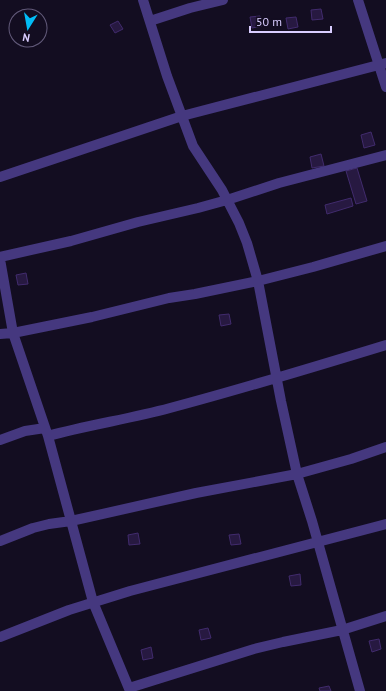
<svg xmlns="http://www.w3.org/2000/svg" width="386" height="691" viewBox="0 0 386 691" font-family="'PT Sans',sans-serif">
<rect width="100%" height="100%" fill="#130d21"/>
<path fill="#271941" stroke="#412b6d" d="M321,9L323,19L312,20L311,10Z
M260,16L262,26L252,28L250,17Z
M296,17L298,27L288,29L286,18Z
M118,21L123,29L115,33L110,25Z
M371,132L375,145L364,148L361,135Z
M321,154L324,166L312,168L310,157Z
M357,168L367,201L356,204L346,171Z
M351,198L353,206L327,214L325,205Z
M26,273L28,284L18,285L16,275Z
M229,314L231,324L221,326L219,315Z
M138,533L140,544L129,545L128,535Z
M239,534L241,544L231,545L229,535Z
M300,574L301,585L291,586L289,576Z
M208,628L211,638L201,640L199,630Z
M379,639L381,649L372,652L369,641Z
M151,647L153,658L143,660L141,650Z
M329,686L331,691H320L319,688Z"/>
<g fill="none" stroke-linecap="round" stroke-linejoin="round">
<path stroke="#45387f" stroke-width="10" d="M143,0L167,76L193,146L222,190L239,223L247,243L258,281L281,401L297,474L312,521L360,691
M358,0L386,87
M150,21L190,8L223,0
M0,177L182,116L386,63
M0,257L71,241L138,222L198,208L227,200L279,183L386,155
M0,259L13,333L48,436L93,602L130,691
M0,334L13,333L92,317L169,298L195,294L258,281L313,267L386,246
M48,436C88,425 129,419 170,408C242,389 314,367 386,345
M0,440L25,431L45,428
M0,541L33,528L49,524L71,521L196,493L297,474L351,459L386,447
M0,637L69,610L130,591L386,524
M129,688L254,649L283,642L342,630L386,616"/>
</g>
<g transform="translate(28 28) rotate(191)"><circle r="19" fill="#130d21" stroke="#625a7a"/>
<path d="M0-3L7 15L0 10L-7 15Z" fill="#02bcf6"/>
<text y="-6" font-size="11" font-weight="bold" text-anchor="middle" fill="#d9cdff">N</text>
</g>
<path d="M250 26v6h81v-6" fill="none" stroke="#d9cdff" stroke-width="2"/>
<text x="256" y="26" font-size="12" fill="#d9cdff" stroke="#130d21" stroke-width="3" paint-order="stroke">50 m</text>
</svg>
